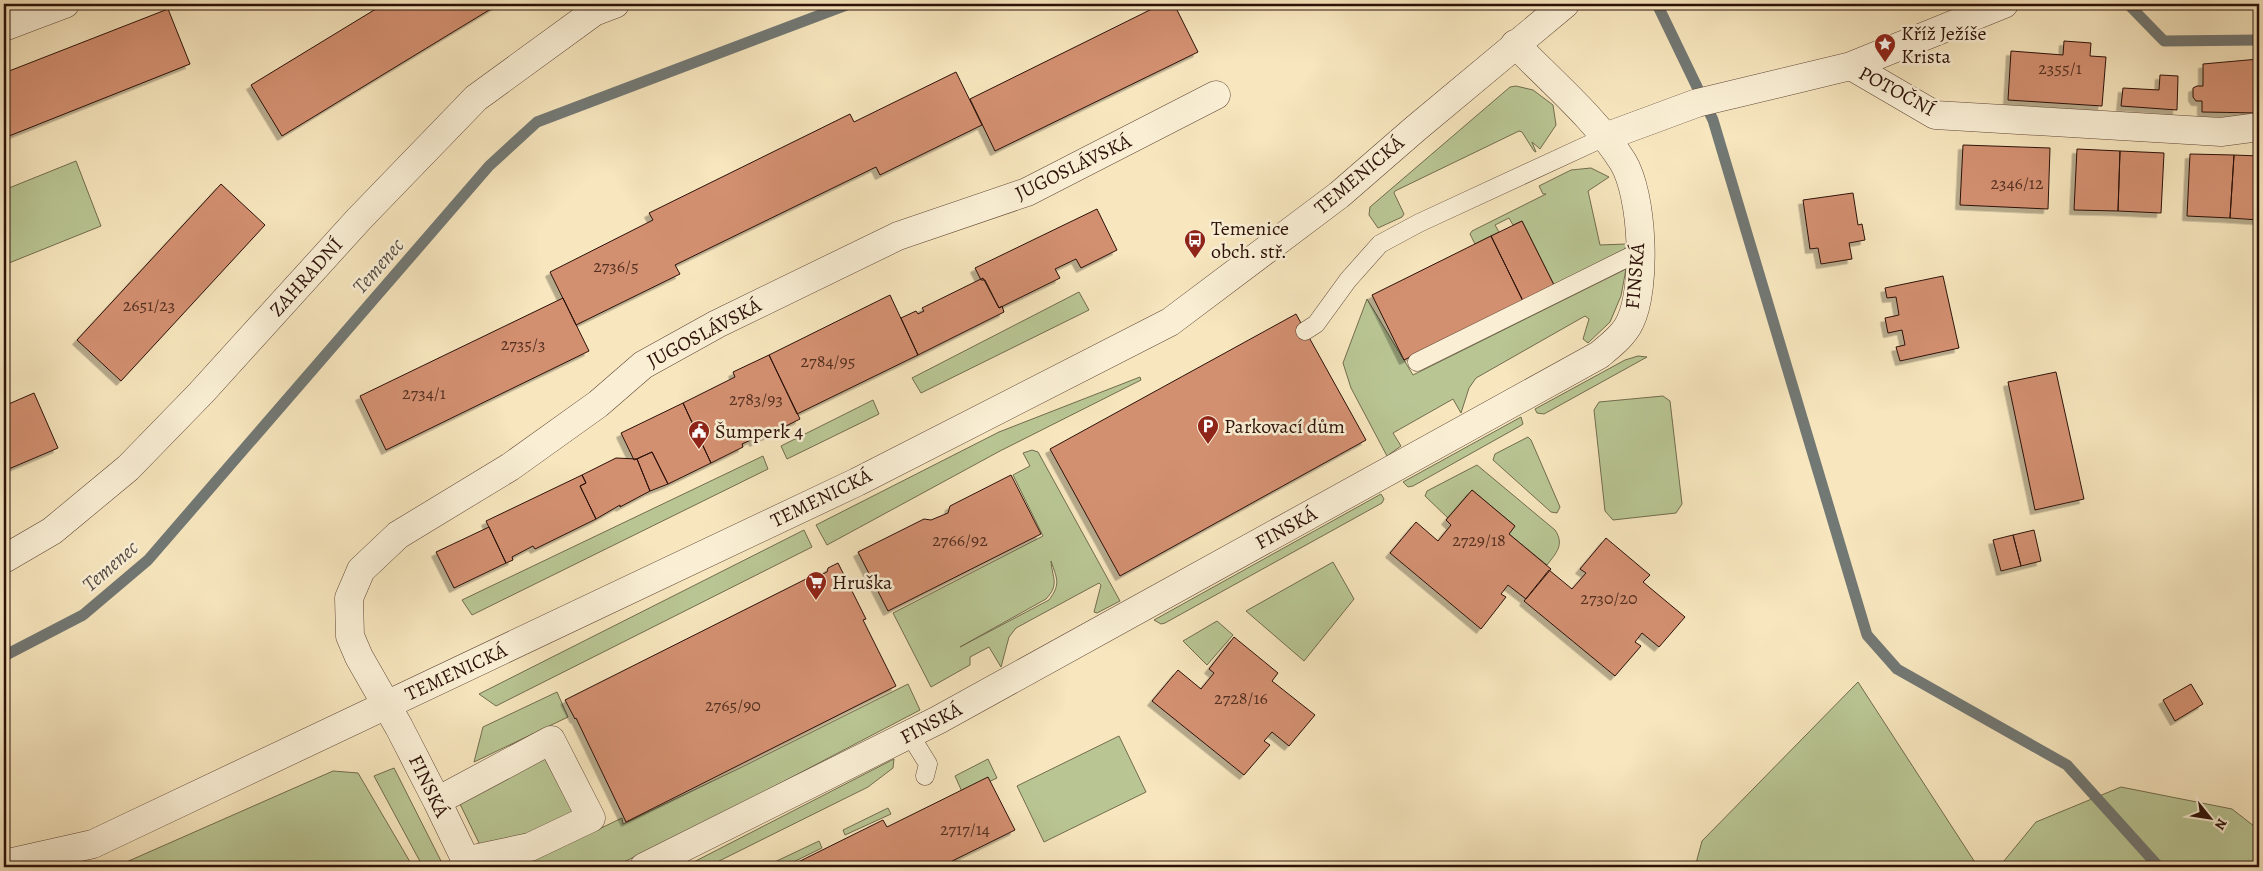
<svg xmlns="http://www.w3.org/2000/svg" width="2263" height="871" viewBox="0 0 2263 871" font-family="Alegreya,serif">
<defs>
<filter id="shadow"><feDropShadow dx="-4.5" dy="4.5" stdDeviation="0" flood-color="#0004"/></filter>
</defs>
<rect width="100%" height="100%" fill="#f7e6be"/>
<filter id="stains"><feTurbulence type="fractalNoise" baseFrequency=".004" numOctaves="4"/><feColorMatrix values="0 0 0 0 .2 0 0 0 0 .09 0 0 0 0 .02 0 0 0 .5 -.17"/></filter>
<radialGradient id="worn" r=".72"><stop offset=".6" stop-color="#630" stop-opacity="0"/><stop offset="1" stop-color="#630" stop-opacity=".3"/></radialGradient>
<path fill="#b9c694" stroke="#726c4e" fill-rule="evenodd" d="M1516,86L1533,90L1553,105L1556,125L1540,149L1532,142L1536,152L1534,151L1522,132L1519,131L1395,191L1394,193L1404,214L1402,217L1378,228L1369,215L1370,207L1510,87Z
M76,161L101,226L4,265V190Z
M1591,168L1609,177L1588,191L1600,245L1626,244L1625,249L1554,285L1522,221L1513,225L1509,218L1495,225L1499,232L1475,244L1470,234L1472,231L1546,194H1543L1539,186L1571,170Z
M1626,269L1621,296L1610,322L1588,343L1583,339L1589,319L1585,316L1476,378L1469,388L1461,413L1453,399L1393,433L1401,446L1387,456L1351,388L1343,363L1367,299L1413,375Z
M1079,292L1089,310L921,393L912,378Z
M1638,356L1647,357L1544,414L1537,413L1535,409L1625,360Z
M1140,377L1141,380L1000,451L827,545L816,525L999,432Z
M1663,396L1670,401L1682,504L1676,513L1613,520L1605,511L1594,410L1599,402Z
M873,400L879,414L787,459L781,446Z
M1521,417L1523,424L1520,426L1413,486L1408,487L1403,482Z
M1528,437L1531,440L1560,507L1557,513L1551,512L1493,460L1495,454Z
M1032,450L1038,452L1120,601L1097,613L1094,612L1101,585L1099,583L1016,628L1009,637L1001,667L989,647L970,657V665L931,687L893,613L1043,536L1013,475L1030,466L1023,453ZM1051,561C1057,579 1061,584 1049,600L960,647L1046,599C1060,584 1052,578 1051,561Z
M763,456L768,469L472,615L462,600Z
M1477,465L1555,530C1565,545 1556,553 1547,565L1509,534L1515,526L1472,490L1448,518L1425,496L1427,491Z
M1381,494L1384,499L1382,503L1165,623L1161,624L1154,620Z
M804,530L812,547L496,706L479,694Z
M1333,562L1354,599L1304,661L1246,611Z
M1217,621L1233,635L1207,665L1183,641Z
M1858,682L1978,867H1695L1702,841Z
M908,684L920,710L754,797L614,867H484L483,865H524L622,818L623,824L742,767Z
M557,692L568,717L474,762L483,727Z
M1119,736L1146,792L1044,842L1017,786Z
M543,755L575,815L524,842L480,845L458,800Z
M894,759L893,768L868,787L707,867H684Z
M988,759L997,778L963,794L955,776Z
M394,768L444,867H423L374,776Z
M333,771L358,773L413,867H115Z
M2121,787L2232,809L2259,830V867H1999L2036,822Z
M888,808L891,814L845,835L843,830Z
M819,841L822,848L783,867H764Z"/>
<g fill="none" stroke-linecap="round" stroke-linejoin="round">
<path stroke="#727874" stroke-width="11" d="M1657,4L1713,120L1867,635L1897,669L2067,765L2159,867
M2128,4L2164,41L2259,40
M4,656L83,615L148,560L489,166L537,122L849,4"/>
</g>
<path fill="#d39071" stroke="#2c1108" filter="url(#shadow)" d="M384,4H499L282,136L251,85Z
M1162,4H1174L1198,52L995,151L970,99Z
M168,9L190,64L4,138V73Z
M2064,41L2091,43L2090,56L2106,57L2102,106L2008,100L2011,51L2063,55Z
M2259,59V113L2202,112V101H2196L2193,97V88L2197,86H2203V64Z
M956,72L982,125L880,175L876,167L675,265L680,274L576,325L550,272L653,220L649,213L850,114L854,122Z
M2160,75L2178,76L2177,110L2121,106L2123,88L2159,90Z
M1963,145L2050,148L2048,209L1960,205Z
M2077,149L2120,151L2118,211L2074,210Z
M2120,151L2164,153L2161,213L2118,211Z
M2190,154L2234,155L2230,218L2187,216Z
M2234,155L2259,156V220L2230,218Z
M221,184L265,225L121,381L77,340Z
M1853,193L1858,225L1862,224L1865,240L1849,243L1852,259L1821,264L1818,248L1810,249L1803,200Z
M1097,209L1117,250L1081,268L1076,259L1055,269L1060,278L999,308L985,280H981L975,268Z
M1522,221L1554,285L1523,301L1491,236Z
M1491,236L1523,301L1404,360L1372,295Z
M1943,276L1959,348L1900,361L1896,347L1905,345L1902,330L1888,333L1885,318L1899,315L1896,297L1887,298L1885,288Z
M983,278L999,308L1002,306L1004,312L918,355L901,318L916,311L918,314L924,311L922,308Z
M890,295L918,355L797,414L769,355Z
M563,298L589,351L386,450L360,396Z
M1296,314L1366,440L1120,576L1050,449Z
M769,355L800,419L754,442L753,439L742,444L743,447L711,463L683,403L735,377L733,372Z
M2056,372L2084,499L2035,510L2008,382Z
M34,393L58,448L4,471V406Z
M683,403L711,463L668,484L652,452L634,460L621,433Z
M652,452L668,484L650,491L637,459Z
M616,458L637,459L650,491L620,507V505L596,519L580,486L586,483L582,475Z
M582,475L586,483L580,486L596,519L535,549L533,546L512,557L513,560L506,563L486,521Z
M1011,475L1041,534L888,611L858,552L924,519L931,520L948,513L950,506Z
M1472,490L1515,526L1509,534L1551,569L1526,599L1508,585L1501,594L1506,597L1481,629L1390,553L1416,522L1438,541L1451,525L1446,520Z
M489,527L506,563L454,588L436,552Z
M2034,530L2041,561L2021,566L2013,535Z
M2013,535L2021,566L2001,571L1993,540Z
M1606,538L1650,575L1643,582L1685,617L1659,647L1642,633L1635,642L1641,646L1615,676L1524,601L1549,570L1572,589L1586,573L1580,569Z
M838,563L866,619L863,620L896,686L626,822L576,718L575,719L565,700L806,579L810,580L827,572L828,568Z
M1234,637L1278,673L1272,681L1315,715L1289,746L1272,732L1264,741L1270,745L1244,775L1152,701L1178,670L1201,689L1214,673L1209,669Z
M2191,684L2203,704L2175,721L2163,700Z
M988,777L1015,830L940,867H788L883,820L887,827Z"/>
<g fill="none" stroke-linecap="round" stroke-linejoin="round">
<g stroke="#5f4636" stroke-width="19">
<path id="service" d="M1305,331L1316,324L1348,280L1380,244L1419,223L1605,137
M1417,362L1641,251
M910,735L928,764L925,776"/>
</g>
<g stroke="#5f4636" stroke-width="29">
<path id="minor" d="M4,27L65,4
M1851,66L2004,4
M1605,137L1697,103L1851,66L1935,115L2221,132L2259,127
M4,559L52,531L128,468L201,393L359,219L476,98L594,12L615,4
M437,801L551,740L591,818L530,847L464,861
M469,867L437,801L399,727L359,657L350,636L349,598L361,570L398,535L510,467L598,404L643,365L717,324L898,236L1027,192L1216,95
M644,867L938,720L1599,355C1611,345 1624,335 1630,322C1647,287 1643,195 1623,162C1597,120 1550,80 1515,44"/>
</g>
<g stroke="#5f4636" stroke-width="29">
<path id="tertiary" d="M4,864L93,844L857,482L1170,322L1339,195L1415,129L1565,4"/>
</g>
<use href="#service" stroke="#faefd5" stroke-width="18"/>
<use href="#minor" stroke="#faefd5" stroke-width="28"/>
<use href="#tertiary" stroke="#faefd5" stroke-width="28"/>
</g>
<defs>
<g id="sight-pin" transform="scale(1.125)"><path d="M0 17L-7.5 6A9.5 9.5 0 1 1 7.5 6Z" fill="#8f2418" stroke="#faefd5"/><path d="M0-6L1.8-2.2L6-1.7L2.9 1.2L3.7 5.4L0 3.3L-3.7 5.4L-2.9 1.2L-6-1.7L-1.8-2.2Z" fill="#fff"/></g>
<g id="bus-pin" transform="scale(1.125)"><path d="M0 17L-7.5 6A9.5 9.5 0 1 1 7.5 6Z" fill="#8f2418" stroke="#faefd5"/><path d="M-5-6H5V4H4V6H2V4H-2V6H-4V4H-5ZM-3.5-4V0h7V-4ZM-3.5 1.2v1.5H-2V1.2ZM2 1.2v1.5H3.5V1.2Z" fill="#fff"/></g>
<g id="parking-pin" transform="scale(1.125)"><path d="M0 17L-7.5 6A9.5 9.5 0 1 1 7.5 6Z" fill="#8f2418" stroke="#faefd5"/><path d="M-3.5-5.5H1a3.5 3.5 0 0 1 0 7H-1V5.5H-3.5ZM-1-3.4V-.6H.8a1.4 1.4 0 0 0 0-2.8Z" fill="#fff"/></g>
<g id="civic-pin" transform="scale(1.125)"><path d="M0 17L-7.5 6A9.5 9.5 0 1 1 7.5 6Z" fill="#8f2418" stroke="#faefd5"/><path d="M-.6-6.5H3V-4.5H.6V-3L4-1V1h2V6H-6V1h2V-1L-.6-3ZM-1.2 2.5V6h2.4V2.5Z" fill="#fff"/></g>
<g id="supermarket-pin" transform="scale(1.125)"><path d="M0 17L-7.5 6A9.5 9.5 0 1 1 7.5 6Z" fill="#8f2418" stroke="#faefd5"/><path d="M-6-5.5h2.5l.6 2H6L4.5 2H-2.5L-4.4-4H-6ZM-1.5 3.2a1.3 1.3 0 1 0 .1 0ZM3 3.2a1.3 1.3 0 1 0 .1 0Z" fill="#fff"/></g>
</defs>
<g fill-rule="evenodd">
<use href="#sight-pin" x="1885" y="44"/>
<use href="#bus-pin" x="1195" y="240"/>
<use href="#parking-pin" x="1208" y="426"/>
<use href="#civic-pin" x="699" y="431"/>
<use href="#supermarket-pin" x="816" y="582"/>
</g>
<g text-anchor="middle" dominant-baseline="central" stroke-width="5" stroke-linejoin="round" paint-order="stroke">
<g font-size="18" fill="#563122">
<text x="2060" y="68">2355/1</text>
<text x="2017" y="183">2346/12</text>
<text x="616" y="266">2736/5</text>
<text x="149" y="305">2651/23</text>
<text x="523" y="344">2735/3</text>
<text x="828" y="361">2784/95</text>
<text x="424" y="393">2734/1</text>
<text x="756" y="399">2783/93</text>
<text x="960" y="540">2766/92</text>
<text x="1479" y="540">2729/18</text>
<text x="1609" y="598">2730/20</text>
<text x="1241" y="698">2728/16</text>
<text x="733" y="705">2765/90</text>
<text x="965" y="829">2717/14</text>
</g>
<g font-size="20" fill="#2c1108" stroke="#faefd5" text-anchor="start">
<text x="1901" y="33">Kříž Ježíše<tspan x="1901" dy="23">Krista</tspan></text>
<text x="1211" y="228">Temenice<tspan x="1211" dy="23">obch. stř.</tspan></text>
<text x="1224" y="426">Parkovací dům</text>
<text x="715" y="431">Šumperk 4</text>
<text x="832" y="582">Hruška</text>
</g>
<g font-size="20" fill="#2c1108" stroke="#faefd5">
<text transform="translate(1897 91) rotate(28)">POTOČNÍ</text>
<text transform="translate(1073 167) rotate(-26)">JUGOSLÁVSKÁ</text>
<text transform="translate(1359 175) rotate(-40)">TEMENICKÁ</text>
<text transform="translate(1635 276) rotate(-85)">FINSKÁ</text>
<text transform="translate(306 277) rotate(-48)">ZAHRADNÍ</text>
<text transform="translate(704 333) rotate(-28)">JUGOSLÁVSKÁ</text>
<text transform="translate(821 498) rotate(-26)">TEMENICKÁ</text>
<text transform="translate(1286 528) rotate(-29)">FINSKÁ</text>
<text transform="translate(456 672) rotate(-25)">TEMENICKÁ</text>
<text transform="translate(931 723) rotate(-28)">FINSKÁ</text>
<text transform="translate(429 786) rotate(64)">FINSKÁ</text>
</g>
<g font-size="21" font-style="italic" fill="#554d47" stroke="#faefd5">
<text transform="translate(378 266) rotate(-49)">Temenec</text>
<text transform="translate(110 566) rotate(-41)">Temenec</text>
</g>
</g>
<rect width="2263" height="871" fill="none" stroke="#f7e6be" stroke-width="20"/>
<rect x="5" y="5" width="2253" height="861" fill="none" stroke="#2c1108" stroke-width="2.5"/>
<rect x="10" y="10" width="2243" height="851" fill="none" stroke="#2c1108"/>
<g transform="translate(2210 818) rotate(120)" stroke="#faefd5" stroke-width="4" paint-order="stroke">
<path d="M0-4L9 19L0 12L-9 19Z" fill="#2c1108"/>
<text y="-8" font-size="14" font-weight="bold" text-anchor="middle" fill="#2c1108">N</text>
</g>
<rect width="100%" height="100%" filter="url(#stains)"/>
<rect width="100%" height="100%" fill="url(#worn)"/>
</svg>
